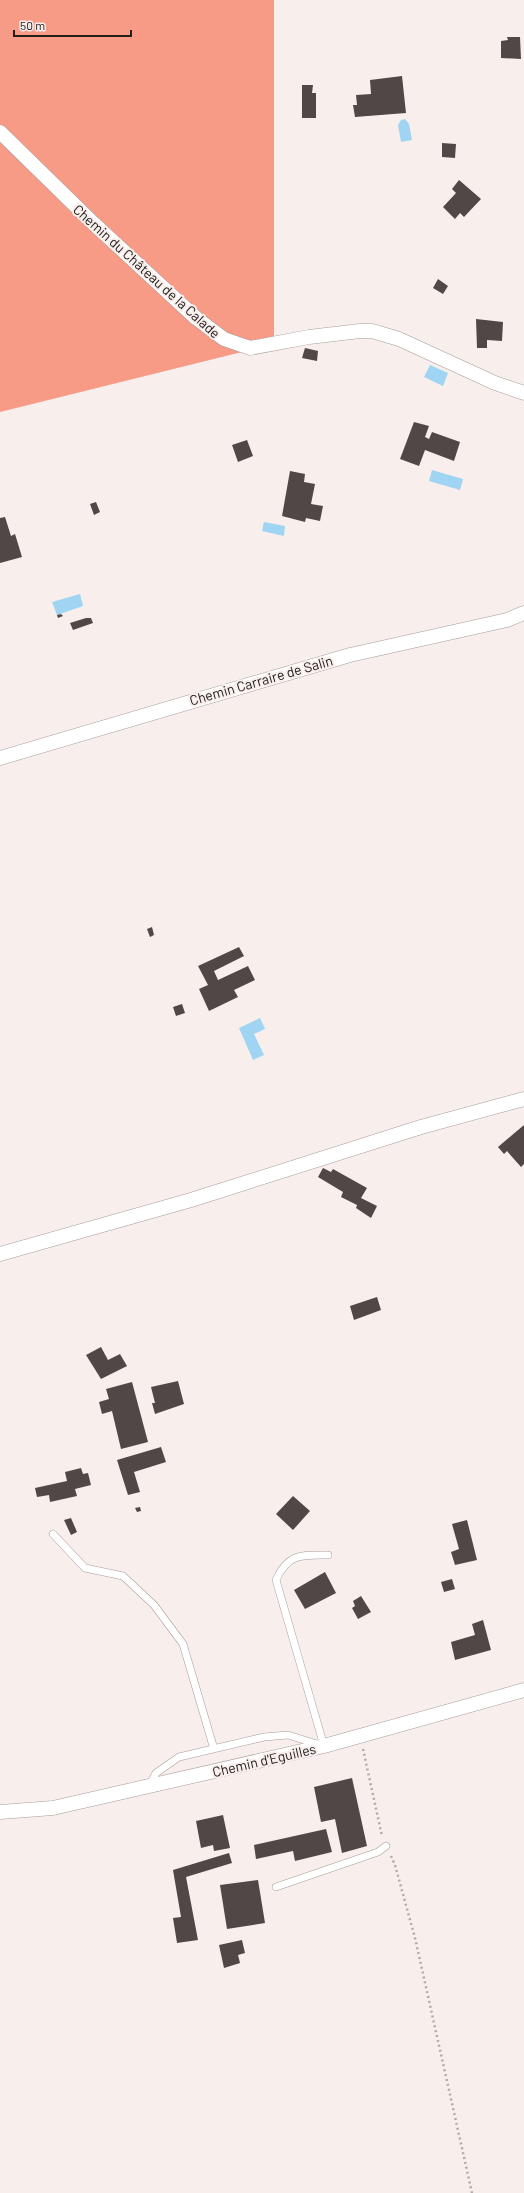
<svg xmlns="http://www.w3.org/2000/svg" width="524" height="2193" viewBox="0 0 524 2193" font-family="Barlow,sans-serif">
<rect width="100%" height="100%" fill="#f8efec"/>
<path fill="#f79a86" d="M0,0H274V344L0,412Z"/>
<path fill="#9fd4f3" d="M405,119L409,124L412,140L401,142L398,125L401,120Z
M430,365L448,373L443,386L424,377Z
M432,470L463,479L460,490L429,481Z
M264,522L285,526L284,536L262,531Z
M80,594L83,606L57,615L52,602Z
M260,1018L265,1029L254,1034L264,1055L253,1060L239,1028Z"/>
<path fill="#504846" d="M507,37H520L521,59L501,58V41L508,40Z
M402,76L406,113L355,117L353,105H357L356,95L371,94L370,80Z
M302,85H313L312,93H316V118H302Z
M442,143L456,144L455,158L442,157Z
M459,180L481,199L464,217L460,213L455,219L443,207L456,193L452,189Z
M438,279L448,286L443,294L433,288Z
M476,319L503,322L502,341L487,340V348H477Z
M305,348L318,351L317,361L302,358Z
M414,422L429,426L425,437L429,439L432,432L460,442L454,461L425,450L419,466L400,459Z
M247,440L253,456L238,462L232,445Z
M290,471L305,474L304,482L315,484L311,504L323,506L320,521L306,518L305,522L282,516Z
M96,502L100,512L94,515L90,504Z
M5,517L11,536L15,534L22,557L0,563V518Z
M61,614L63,616L58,618L57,615Z
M86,618H91L93,623L73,630L70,623Z
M152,927L154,935L150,937L147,929Z
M239,947L244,956L214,971L218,980L248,966L255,980L234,990L238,997L209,1011L199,989L208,985L198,966Z
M182,1004L185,1013L176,1016L173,1007Z
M524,1125V1164L521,1167L507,1151L504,1154L498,1147Z
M323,1168L331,1172L333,1169L367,1188L361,1198L377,1206L371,1218L356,1208L357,1205L341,1197L343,1192L318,1177Z
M377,1297L381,1310L354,1320L350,1306Z
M101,1347L108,1360L120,1354L127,1366L101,1379L86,1355Z
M178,1381L184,1404L155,1414L152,1403H155L151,1387Z
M132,1382L148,1442L121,1449L112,1411L102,1414L99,1402L109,1399L106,1389Z
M161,1447L166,1462L134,1472L140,1492L128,1495L117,1460Z
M81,1468L83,1474L88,1473L91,1485L75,1489L77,1496L50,1502L49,1495L37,1497L35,1488L67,1481L65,1472Z
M293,1496L310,1511L293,1530L276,1514Z
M140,1507L141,1511L137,1512L135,1508Z
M71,1518L77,1532L71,1535L64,1520Z
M467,1520L477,1560L455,1565L451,1552L459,1549L452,1524Z
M325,1572L336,1593L305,1609L294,1590Z
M452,1579L455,1589L444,1592L441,1582Z
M361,1596L371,1612L358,1619L352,1608L355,1606L353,1601Z
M483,1620L491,1650L455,1660L451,1642L475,1635L472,1624Z
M352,1778L367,1846L342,1853L335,1819L321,1822L314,1787Z
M223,1815L230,1848L214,1851L213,1845L201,1848L196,1821Z
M326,1829L332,1852L295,1861L293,1851L256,1859L254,1845Z
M229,1853L232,1863L186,1877L198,1940L177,1943L173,1918L181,1917L173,1870Z
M258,1880L265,1923L227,1929L220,1885Z
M242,1940L245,1953L238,1955L240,1963L224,1968L219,1945Z"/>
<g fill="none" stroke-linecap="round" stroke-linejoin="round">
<g stroke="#a69d9b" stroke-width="8">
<path id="service" d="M53,1534L85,1568L123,1576L154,1605L183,1644L214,1749
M324,1746L276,1580C288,1553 302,1555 328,1555
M149,1786L156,1773L179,1757L264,1737L288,1735L320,1745
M276,1887L378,1852L386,1846"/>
</g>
<g stroke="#a69d9b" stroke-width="15">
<path id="minor" d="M0,132L93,223L196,318L224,339L250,348L309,337L360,331H372L399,339L495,383L524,393
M0,758L350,655L507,620L524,613
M0,1254L191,1200L421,1127L524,1099
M0,1812L53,1808L324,1746L524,1690"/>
</g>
<path stroke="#b1aaa7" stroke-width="2.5" stroke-dasharray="2 3" stroke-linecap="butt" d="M363,1749L382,1836
M391,1856L395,1865L415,1938L472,2193"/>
<use href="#service" stroke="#fff" stroke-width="7"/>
<use href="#minor" stroke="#fff" stroke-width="14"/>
</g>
<g text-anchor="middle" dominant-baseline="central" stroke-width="4" stroke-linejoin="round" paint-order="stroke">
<g font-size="14" fill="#23201f" stroke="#f8efec">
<text transform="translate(147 271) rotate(42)">Chemin du Château de la Calade</text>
<text transform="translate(261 680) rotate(-16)">Chemin Carraire de Salin</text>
<text transform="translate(264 1760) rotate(-13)">Chemin d'Eguilles</text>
</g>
</g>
<path d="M14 30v6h117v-6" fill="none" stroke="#23201f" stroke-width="2"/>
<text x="20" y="30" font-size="12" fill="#23201f" stroke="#f8efec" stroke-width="3" paint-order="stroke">50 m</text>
</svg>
